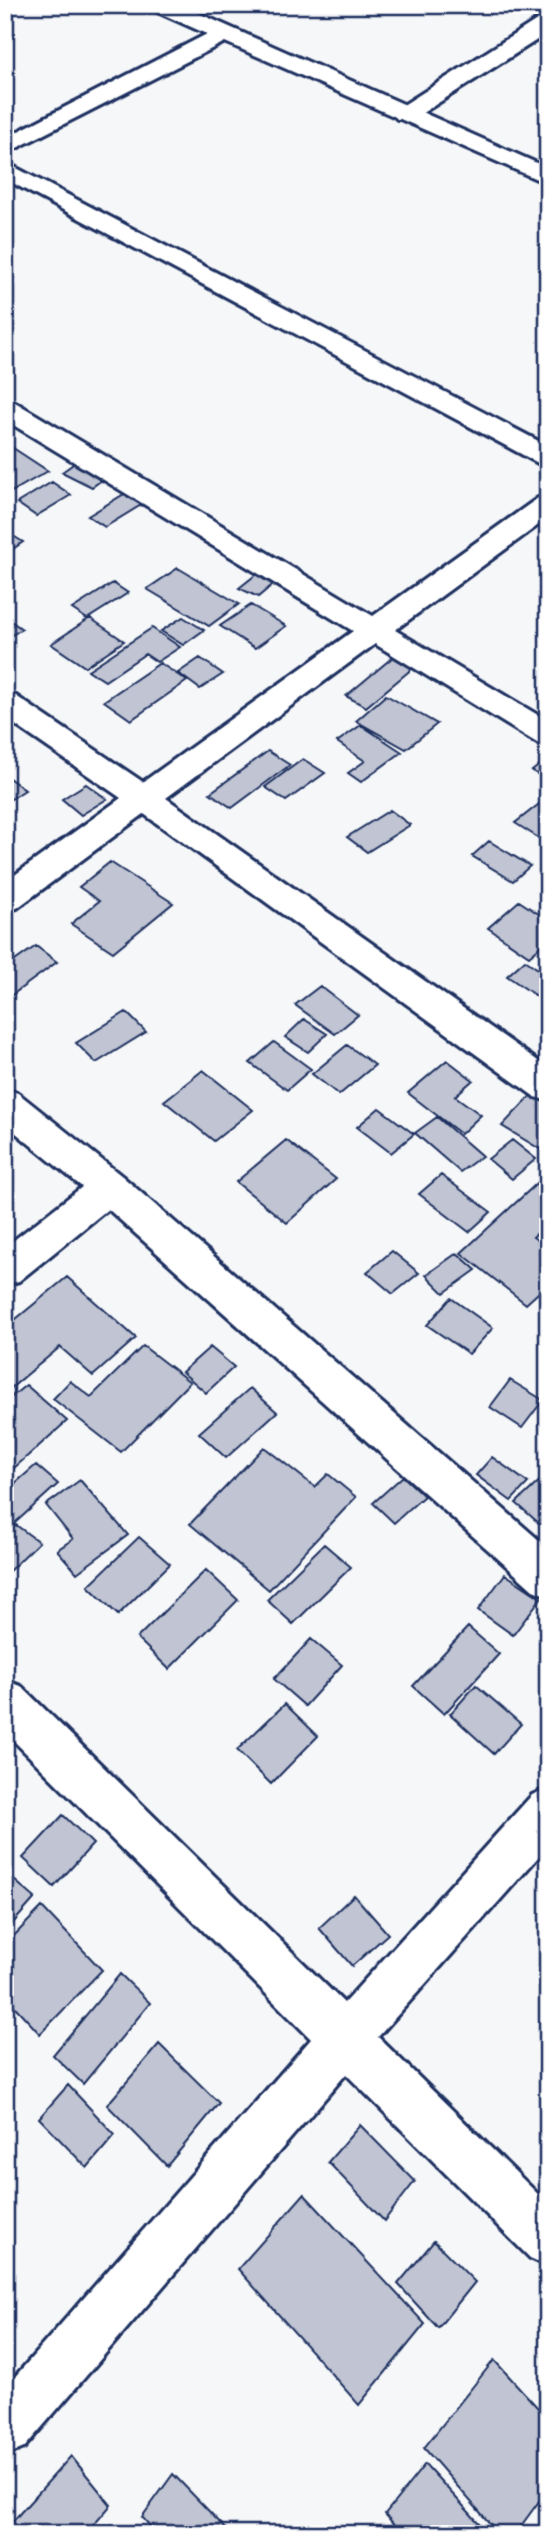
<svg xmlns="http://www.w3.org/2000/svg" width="553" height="2539" viewBox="0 0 553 2539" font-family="'Shantell Sans',sans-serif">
<rect width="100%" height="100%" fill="#f6f7f9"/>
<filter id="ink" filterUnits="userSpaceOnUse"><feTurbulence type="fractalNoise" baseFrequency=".0143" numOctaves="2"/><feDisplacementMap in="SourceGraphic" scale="14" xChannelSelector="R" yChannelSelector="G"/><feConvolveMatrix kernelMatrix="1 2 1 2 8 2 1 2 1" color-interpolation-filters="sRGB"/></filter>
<g filter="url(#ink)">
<path fill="#c0c4d3" stroke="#1b2f5e" stroke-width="2" d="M10,446L48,471L6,495L5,449Z
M79,460L109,475L92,487L62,472Z
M52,482L71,495L36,516L17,503Z
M129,491L146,502L105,527L88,516Z
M5,531L23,542L7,553L5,551Z
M178,568L239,604L209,626L147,589Z
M258,573L276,582L258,597L239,588Z
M113,583L128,593L87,619L72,609Z
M251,605L286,626L255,648L220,626Z
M5,617L22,629L5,639Z
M183,617L204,630L183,645L161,631Z
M90,618L124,641L85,667L51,644Z
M152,628L180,647L157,662L145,654L105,681L88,670Z
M393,657L413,668L366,707L346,696Z
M200,658L223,674L200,689L178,673Z
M160,663L187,681L131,720L104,701Z
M386,695L437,724L406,749L356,721Z
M361,725L402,752L361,782L348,773L365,761L337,742Z
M268,751L290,765L232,808L210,793Z
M548,758V780L532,771Z
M303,759L325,773L286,801L265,787Z
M5,775L25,790L5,803Z
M86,784L107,799L81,815L62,799Z
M548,797V844L515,823Z
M390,810L410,825L367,852L347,837Z
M489,841L530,866L513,881L472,856Z
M110,862L173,903L113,952L71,924L99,901L79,887Z
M519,901L548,920V940L529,956L488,928Z
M36,946L57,962L5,1000V968Z
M525,960L548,976V1004L507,976Z
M320,986L358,1015L335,1034L295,1005Z
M126,1012L146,1032L96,1063L76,1043Z
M304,1019L327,1034L308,1052L285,1037Z
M274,1042L311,1069L287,1090L250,1063Z
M347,1045L375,1065L339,1095L312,1074Z
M447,1060L473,1080L455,1096L481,1115L461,1134L408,1093Z
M203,1070L253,1110L214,1141L164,1101Z
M538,1088L548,1094V1154L502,1126Z
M379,1108L414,1134L391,1153L357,1127Z
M437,1117L482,1156L460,1172L415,1133Z
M286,1140L336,1179L287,1223L236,1182Z
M512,1140L536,1159L512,1179L488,1159Z
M441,1175L491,1212L469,1232L419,1194Z
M546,1175L548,1177V1224L533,1237L548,1248V1284L526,1304L461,1253Z
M392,1251L419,1273L393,1294L367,1272Z
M457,1253L476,1270L444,1293L426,1275Z
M67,1277L136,1338L93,1376L60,1347L5,1393V1328Z
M451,1298L493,1328L469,1354L427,1325Z
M143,1346L190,1382L121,1452L53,1399L70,1381L91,1397Z
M210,1347L234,1367L206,1393L182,1372Z
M510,1380L543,1400L522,1428L490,1407Z
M26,1385L67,1421L5,1476V1402Z
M250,1388L277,1412L226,1458L199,1433Z
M264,1447L315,1487L328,1474L356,1497L269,1590L190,1524Z
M492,1457L528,1483L511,1501L476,1475Z
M36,1465L58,1484L5,1532V1492Z
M548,1473V1521L542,1526L516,1503Z
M403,1476L424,1496L394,1523L373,1503Z
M80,1480L128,1535L77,1573L57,1550L73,1539L46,1505Z
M16,1525L39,1542L5,1575V1536Z
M139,1537L170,1564L118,1615L88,1586Z
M324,1544L351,1567L293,1624L267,1600Z
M206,1570L238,1600L169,1669L137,1638Z
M505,1574L541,1598L513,1635L478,1610Z
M468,1627L499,1654L444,1714L413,1686Z
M311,1639L342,1665L305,1706L274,1679Z
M476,1685L521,1724L494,1754L450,1714Z
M285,1704L318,1736L271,1784L237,1750Z
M63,1815L93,1844L54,1887L23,1858Z
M6,1873L35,1898L5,1932V1874Z
M354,1895L388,1934L352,1966L319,1928Z
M42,1907L102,1970L40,2034L5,1996V1945Z
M120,1974L150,2003L83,2084L53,2055Z
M159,2044L219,2103L167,2166L107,2105Z
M68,2085L115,2135L87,2168L39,2118Z
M360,2125L415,2181L384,2221L328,2162Z
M304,2194L425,2324L359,2405L238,2269Z
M434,2241L475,2282L438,2328L398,2284Z
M494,2360L548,2419V2489L515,2534H499L424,2448Z
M71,2456L111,2505L86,2534H5V2530Z
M425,2464L488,2533V2534H402L385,2514Z
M173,2474L231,2534H157L142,2517Z"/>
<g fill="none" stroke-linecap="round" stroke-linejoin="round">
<g stroke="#1b2f5e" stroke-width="6">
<path id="street" d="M548,17V33L413,119H397L393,114L397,109L540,18Z
M5,162L548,446V465L538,463L5,179Z
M5,400L15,402L373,616L538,498L548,495V518L395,630L548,721V746L537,743L375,644L166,798L548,1068V1101L535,1097L144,814L17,908L5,911V882L121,798L5,718V693L16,696L143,782L353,631L5,420Z
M5,1089L18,1093L122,1176L548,1548V1596L533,1590L108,1209L19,1281L5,1285V1247L82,1187L5,1124Z
M5,1680L21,1686L344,2003L532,1795L548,1788V1846L378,2037L548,2204V2266L530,2258L346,2074L24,2448L5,2456V2388L311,2039L5,1732Z"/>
</g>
<g stroke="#1b2f5e" stroke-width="6">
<path id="secondary" d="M150,5H180L548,168V184L225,42L5,154V138L207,34L153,10Z"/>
</g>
<use href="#street" fill="#fff" fill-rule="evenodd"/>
<use href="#secondary" fill="#fff" fill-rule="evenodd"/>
</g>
</g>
<rect width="553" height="2539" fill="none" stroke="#fff" stroke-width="28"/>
<rect x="14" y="14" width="525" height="2511" fill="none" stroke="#1b2f5e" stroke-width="2.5" filter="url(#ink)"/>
</svg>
